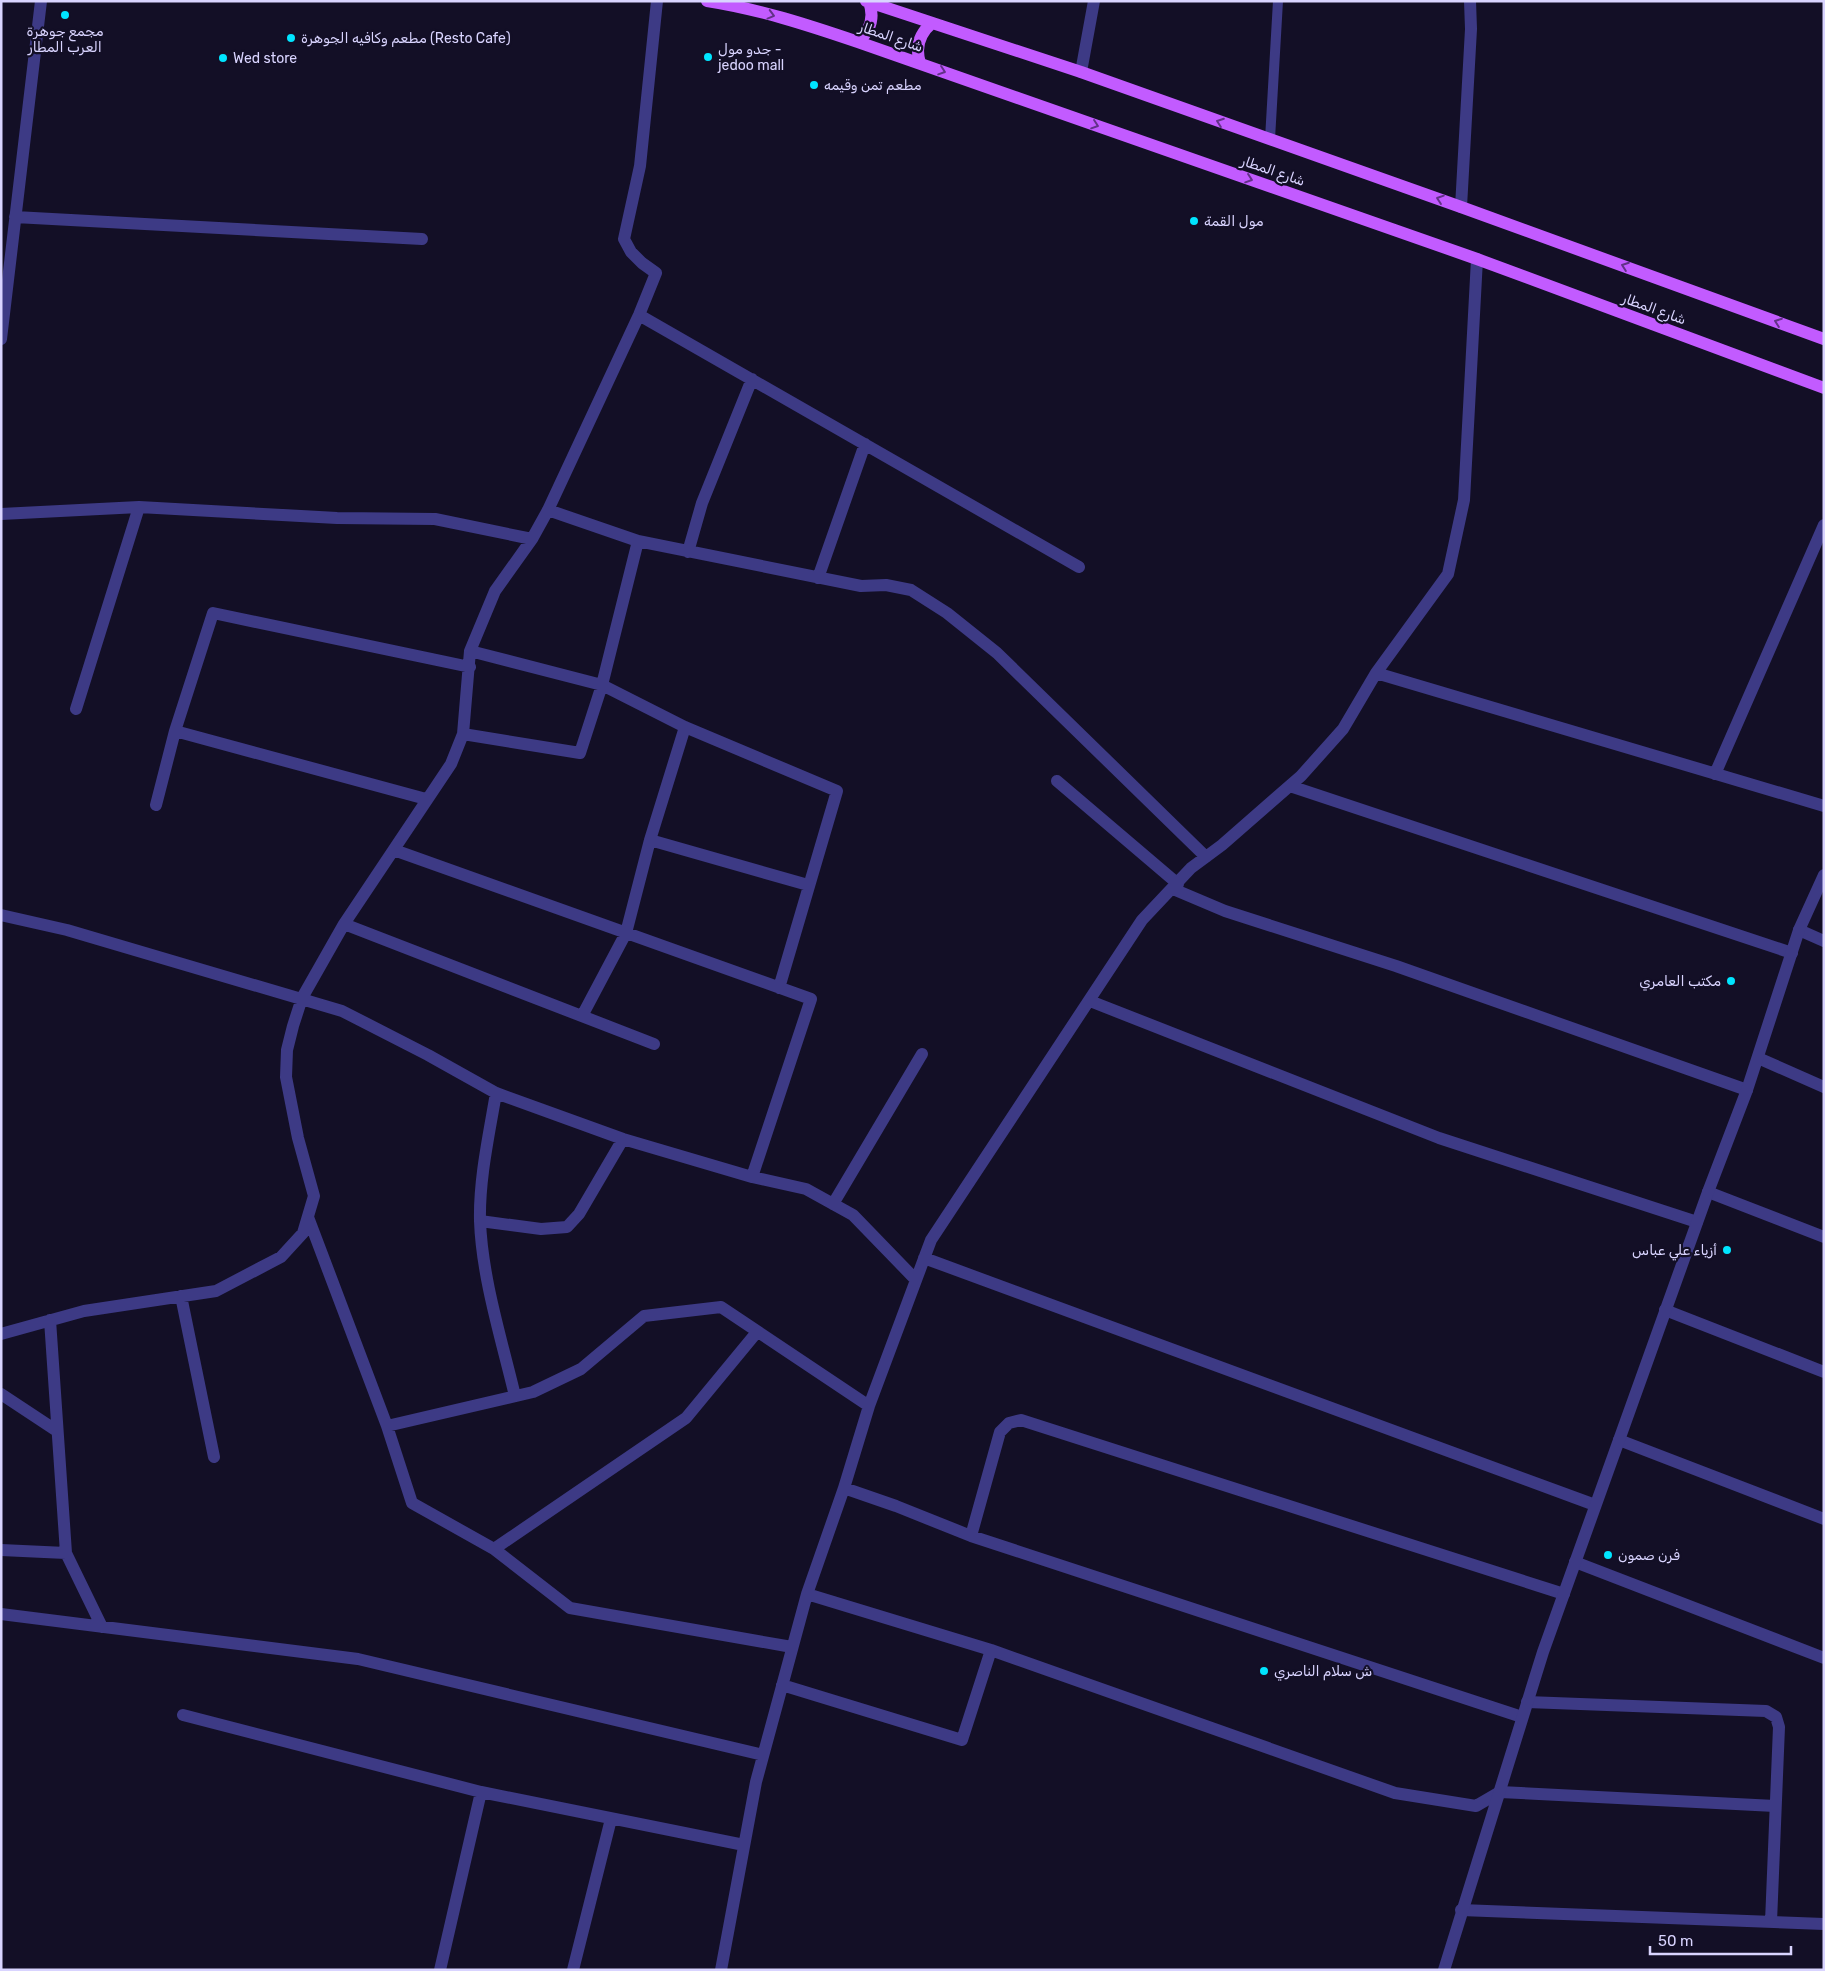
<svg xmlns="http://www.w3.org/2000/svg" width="1825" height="1971" viewBox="0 0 1825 1971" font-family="Rubik,'Noto Naskh Arabic',sans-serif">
<rect width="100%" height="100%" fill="#130f26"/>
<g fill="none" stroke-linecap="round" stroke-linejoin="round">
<path stroke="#3d3a85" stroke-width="10" d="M1270,139L1278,1"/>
<path stroke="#3d3a85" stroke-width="12" d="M1081,72L1094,1
M1461,207L1471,29L1470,1
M15,217L422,239
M639,315L1079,567
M1,339L41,1
M548,510L638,541L861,586L886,585L911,590L947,613L997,653L1206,857
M1,514L139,507L337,518L435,519L532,539
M688,552L702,503L752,379
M818,578L865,444
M470,651L602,685L685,727L837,791L779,988
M1376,673L1824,806
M76,709L139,507
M175,731L426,799
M463,734L580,753L602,685L638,541
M1715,774L1824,525
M1057,781L1178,884
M1290,786L1792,953
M156,805L175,731L213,613L470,667
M650,840L808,885
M394,850L811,999L752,1177
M1173,889L1225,911L1396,966L1747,1090
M1,915L67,930L342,1011L428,1055L496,1093L623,1139L752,1177L806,1189L853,1215L916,1280
M344,924L654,1044
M1799,930L1824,941
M1090,1001L1439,1138L1697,1222
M582,1016L626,933L650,840L685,727
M1758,1058L1824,1087
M496,1093C489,1135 479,1179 480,1221C482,1278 502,1341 515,1396
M1708,1192L1824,1237
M833,1204L922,1054
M308,1217L387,1426L412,1503L494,1549L686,1418L757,1332
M480,1221L541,1229L567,1227L579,1214L623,1139
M924,1258L1595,1505
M181,1296L214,1457
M1665,1310L1824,1372
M50,1320L66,1553
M1,1334L84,1311L216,1291L281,1257L303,1233L314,1196L298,1138L286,1077L287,1050L293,1026L302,998L344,924L451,764L463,734L470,651L495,591L532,539L548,510L639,315L656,273L642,263L631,252L624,239L640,166L657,1
M1,1394L57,1431
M387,1426L533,1392L581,1369L644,1316L721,1307L869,1406
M1619,1440L1824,1519
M844,1488L896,1506L971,1536L1522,1717
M971,1536L1000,1432L1009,1423L1021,1420L1564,1594
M494,1549L570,1608L792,1647
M1,1550L66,1553L102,1627
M1575,1562L1824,1658
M807,1594L991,1650L1395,1793L1476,1806L1500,1792L1775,1806
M1,1614L358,1659L763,1755
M782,1685L962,1740L991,1650
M1527,1702L1766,1711L1776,1717L1779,1727L1771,1922
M183,1715L481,1792L744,1845
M1461,1910L1824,1924
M440,1970L481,1792
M573,1970L611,1819
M721,1970L756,1782L807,1594L844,1488L869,1406L931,1240L1142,920L1191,868L1222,845L1301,776L1343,729L1376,673L1448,574L1464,500L1477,259"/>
<path stroke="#3d3a85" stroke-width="12" d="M1444,1970L1543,1652L1708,1192L1747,1090L1799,930L1824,875"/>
<path stroke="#c25bff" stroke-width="12" d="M707,1C759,9 808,25 858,42L1477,259L1824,388
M866,1L1081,72L1461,207L1824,339
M858,42C870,31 875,18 869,2
M920,63C915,47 919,34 932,23"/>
</g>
<defs><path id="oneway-chevron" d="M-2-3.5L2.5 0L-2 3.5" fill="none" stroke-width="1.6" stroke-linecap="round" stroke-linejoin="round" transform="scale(1.25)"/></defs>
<g stroke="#623188">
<use href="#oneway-chevron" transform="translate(771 15) rotate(15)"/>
<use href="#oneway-chevron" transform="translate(942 71) rotate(19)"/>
<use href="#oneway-chevron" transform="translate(1220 122) rotate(-160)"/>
<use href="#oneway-chevron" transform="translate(1095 125) rotate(19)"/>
<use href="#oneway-chevron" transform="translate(1249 179) rotate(19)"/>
<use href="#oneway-chevron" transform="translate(1440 199) rotate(-161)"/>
<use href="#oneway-chevron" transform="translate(1625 266) rotate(-160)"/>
<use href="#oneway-chevron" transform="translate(1778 322) rotate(-160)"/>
</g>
<g fill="#00e5ff" stroke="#130f26" stroke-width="2">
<circle cx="65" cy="15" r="5"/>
<circle cx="291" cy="38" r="5"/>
<circle cx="708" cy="57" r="5"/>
<circle cx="223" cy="58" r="5"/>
<circle cx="814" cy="85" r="5"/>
<circle cx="1194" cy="221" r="5"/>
<circle cx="1731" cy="981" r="5"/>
<circle cx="1727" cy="1250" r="5"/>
<circle cx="1608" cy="1555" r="5"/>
<circle cx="1264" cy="1671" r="5"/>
</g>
<g text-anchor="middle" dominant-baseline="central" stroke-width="4.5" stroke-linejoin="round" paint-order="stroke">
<g font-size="14" fill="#d9d4ff" stroke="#130f26" text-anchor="start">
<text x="65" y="31" text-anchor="middle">مجمع جوهرة<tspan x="65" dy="16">العرب المطار</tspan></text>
<text x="301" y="38">مطعم وكافيه الجوهرة (Resto Cafe)</text>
<text x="718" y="49">جدو مول -<tspan x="718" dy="16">jedoo mall</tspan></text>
<text x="233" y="58">Wed store</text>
<text x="824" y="85">مطعم تمن وقيمه</text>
<text x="1204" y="221">مول القمة</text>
<text x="1721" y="981" text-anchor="end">مكتب العامري</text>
<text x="1717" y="1250" text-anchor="end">أزياء علي عباس</text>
<text x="1618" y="1555">فرن صمون</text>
<text x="1274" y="1671">ش سلام الناصري</text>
</g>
<g font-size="14" fill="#d9d4ff" stroke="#130f26">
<text transform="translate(891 37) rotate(19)">شارع المطار</text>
<text transform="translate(1273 171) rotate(19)">شارع المطار</text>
<text transform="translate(1654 309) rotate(20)">شارع المطار</text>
</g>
</g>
<rect width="1825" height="1971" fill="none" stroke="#d9d4ff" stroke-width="5"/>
<path d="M1650 1946v8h141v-8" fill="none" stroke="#d9d4ff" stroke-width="2.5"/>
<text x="1658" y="1946" font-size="15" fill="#d9d4ff" stroke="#130f26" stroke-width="4" paint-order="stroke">50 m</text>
</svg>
